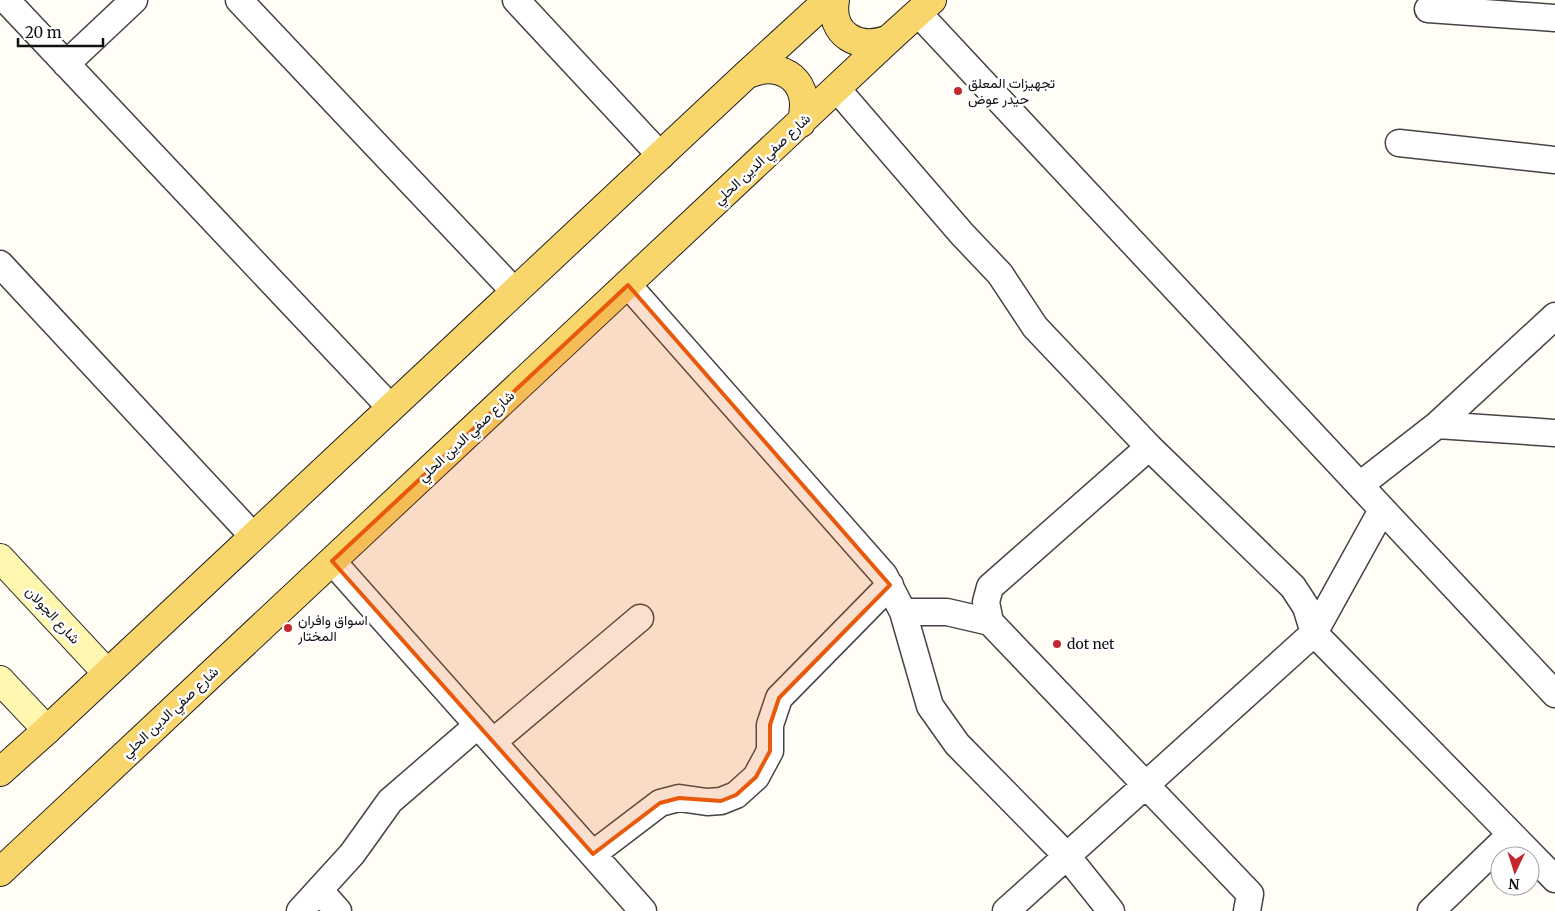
<svg xmlns="http://www.w3.org/2000/svg" width="1555" height="911" viewBox="0 0 1555 911" font-family="Merriweather,Vazirmatn,serif">
<rect width="100%" height="100%" fill="#fffdf5"/>
<g fill="none" stroke-linecap="round" stroke-linejoin="round">
<g stroke="#444" stroke-width="29">
<path id="street" d="M6,0L391,408
M239,0L515,292
M516,0L661,156
M1428,9L1555,18
M918,13L1555,694
M66,64L134,0
M837,89L962,234L1000,274L1035,327L1149,447L1293,587L1306,607L1314,633L1555,879
M1399,143L1555,160
M0,264L253,536
M628,285L884,575L903,612L930,706L957,744L1067,856L1111,911
M1437,425L1555,433
M1149,447L990,587L986,602L990,622L1250,894L1247,911
M1360,485L1437,425L1555,316
M332,561L643,911
M903,612H947L990,622
M493,742L640,618
M593,854L660,803L679,798L707,802L721,801L736,795L756,777L770,751V725L779,698L890,585
M320,891L338,911
M300,911L352,854L390,801L478,725
M1006,911L1314,633L1382,510
M1431,911L1511,834"/>
</g>
<g stroke="#333" stroke-width="30">
<path id="secondary" d="M0,558L107,673
M0,680L47,730"/>
</g>
<g stroke="#222" stroke-width="30">
<path id="primary" d="M835,0C829,35 859,51 889,39
M746,75C783,57 814,84 801,123
M0,772L47,730L746,75L828,0
M0,872L889,39L932,0"/>
</g>
<use href="#street" stroke="#fff" stroke-width="26"/>
<use href="#secondary" stroke="#fff6b0" stroke-width="28"/>
<use href="#primary" stroke="#f9d66b" stroke-width="28"/>
</g>
<path fill="#e8590c" fill-opacity="0.2" stroke="#e8590c" stroke-width="4" stroke-linejoin="round" d="M628,285L890,585L779,698L770,725V751L756,777L736,795L721,801L679,798L660,803L593,854L332,561Z"/>
<g fill="#c4262e" stroke="#fff" stroke-width="2">
<circle cx="958" cy="91" r="5"/>
<circle cx="288" cy="628" r="5"/>
<circle cx="1057" cy="644" r="5"/>
</g>
<g text-anchor="middle" dominant-baseline="central" stroke-width="5" stroke-linejoin="round" paint-order="stroke">
<g font-size="14" fill="#111" stroke="#fff" text-anchor="start">
<text x="968" y="83">تجهيزات المعلق<tspan x="968" dy="16">حيدر عوض</tspan></text>
<text x="298" y="620">اسواق وافران<tspan x="298" dy="16">المختار</tspan></text>
<text x="1067" y="644">dot net</text>
</g>
<g font-size="14" fill="#111" stroke="#fff">
<text transform="translate(762 159) rotate(-43)">شارع صفي الدين الحلي</text>
<text transform="translate(466 436) rotate(-43)">شارع صفي الدين الحلي</text>
<text transform="translate(53 615) rotate(47)">شارع الجولان</text>
<text transform="translate(170 712) rotate(-43)">شارع صفي الدين الحلي</text>
</g>
</g>
<g transform="translate(1515 871) rotate(184)"><circle r="24" fill="#ffffff" stroke="#a0a0a0"/>
<path d="M0-4L9 19L0 12L-9 19Z" fill="#c4262e"/>
<text y="-8" font-size="14" font-weight="bold" text-anchor="middle" fill="#111111">N</text>
</g>
<path d="M18 38v8h85v-8" fill="none" stroke="#111111" stroke-width="2.5"/>
<text x="25" y="38" font-size="15" fill="#111111" stroke="#ffffff" stroke-width="4" paint-order="stroke">20 m</text>
</svg>
